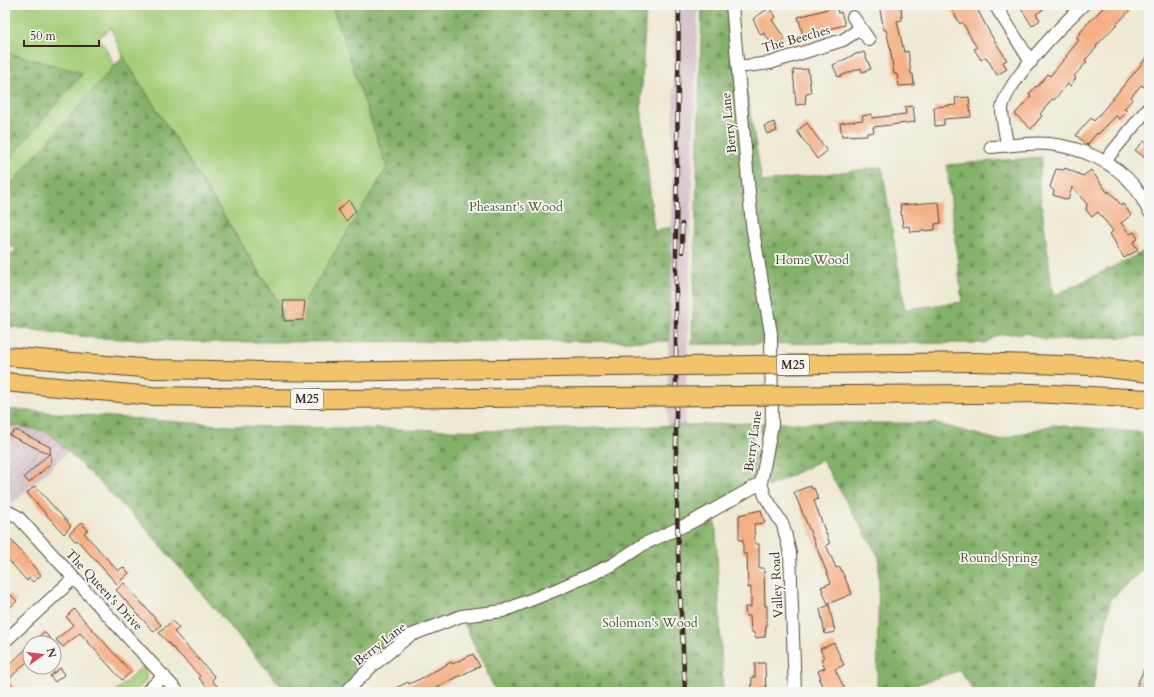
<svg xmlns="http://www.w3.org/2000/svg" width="1154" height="697" viewBox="0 0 1154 697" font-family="Cardo,serif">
<defs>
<pattern id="industrial-furrows" width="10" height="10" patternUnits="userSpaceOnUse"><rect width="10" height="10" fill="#d2bec5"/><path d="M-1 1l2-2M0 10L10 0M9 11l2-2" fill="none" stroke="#b5a3a9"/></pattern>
<pattern id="forest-firs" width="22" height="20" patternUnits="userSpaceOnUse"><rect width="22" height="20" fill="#84b169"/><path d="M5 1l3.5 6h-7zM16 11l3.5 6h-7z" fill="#6d9056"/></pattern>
</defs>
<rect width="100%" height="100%" fill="#f6f6f2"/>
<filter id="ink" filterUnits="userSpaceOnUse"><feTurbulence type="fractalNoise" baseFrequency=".025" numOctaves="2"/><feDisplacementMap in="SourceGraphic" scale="8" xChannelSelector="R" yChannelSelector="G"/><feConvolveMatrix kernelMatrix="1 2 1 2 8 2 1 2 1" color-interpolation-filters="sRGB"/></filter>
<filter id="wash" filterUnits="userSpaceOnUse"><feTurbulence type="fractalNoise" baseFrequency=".012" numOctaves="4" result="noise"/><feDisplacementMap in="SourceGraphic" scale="16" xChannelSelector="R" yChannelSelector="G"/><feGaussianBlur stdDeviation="0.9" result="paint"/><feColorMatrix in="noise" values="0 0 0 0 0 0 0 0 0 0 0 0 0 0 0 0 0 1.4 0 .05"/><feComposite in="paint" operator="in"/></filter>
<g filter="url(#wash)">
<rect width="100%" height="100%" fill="#eee9d3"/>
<path fill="url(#industrial-furrows)" d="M5,424L47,431L68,452L13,503L5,500V447H10L7,441L12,437Z"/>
<path fill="#d2bec5" d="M675,5H698L684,459L674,692L667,457Z"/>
<path fill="#a5ce79" stroke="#707c4c" d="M5,5H332L387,168L305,301H278L123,56L111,28L99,37L115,65L5,192Z
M142,667L146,670V681L134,692H115Z"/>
<path fill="url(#forest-firs)" stroke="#606e44" d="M332,5H646L641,105L654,231L671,227L669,341L208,342L94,338L5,326V257L17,250L5,242V191L123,56L291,323L387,168Z
M702,5H732L762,182L882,167L905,309L962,302L947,165L1042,157L1039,184L1053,296L1149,249V336L1045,340L1026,333L998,335L985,343L692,344Z
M5,52L83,73L11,157L5,146Z
M5,409L232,426L503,431L751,423L758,486L715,509L723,692H496L461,616L409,636L343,692H286L141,523L47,431L5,424Z
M760,423H934L998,440L1053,425L1149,433V565L1111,599L1092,692H974L960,670L895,692H877L879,557L822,460L768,487Z"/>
<g id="blocks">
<path fill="#f5af84" d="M827,5H836L838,13L841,12L845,25L803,35L798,17L828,9Z
M879,5H901L902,20L897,21L904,52L908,51L911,74H913L914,85L899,86L897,74H894L890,47L886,30H884Z
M949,5H975L991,35L1007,60L1003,62L1007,69L997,75L986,57L981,60L974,49L977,48L962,22L960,24Z
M1025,5H1050L1036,14L1040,20L1032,26L1021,8Z
M1106,5H1135L1096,46L1097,47L1085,60L1087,62L1074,76L1076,78L1070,86L1068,84L1054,100L1052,99L1040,114L1042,116L1031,129L1015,114L1031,96L1029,94L1036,86L1037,87L1048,74L1050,76L1067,56H1066L1079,40L1076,38L1086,25Z
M769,8L776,17L772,20L785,39L774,47L764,33L761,35L753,19Z
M864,52L871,69L862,72L861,68L838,77L833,65L858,53V54Z
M1149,55V82L1144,87L1141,85L1131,97L1133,99L1124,109L1127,111L1120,119L1116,116L1098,134L1097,133L1087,145L1076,135L1091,118L1094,121Z
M808,69L811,93L806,94L805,104L796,105L793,70Z
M969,97L971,117L944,119V125L935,126L934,107L956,105L955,98Z
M913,106L915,122L873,127L874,132L867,133V135L842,136L840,123L863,120L862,116L872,114V118L906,114L905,107Z
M774,122L777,131L767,134L764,126Z
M807,123L827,151L817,159L797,131Z
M1144,141L1149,146V161L1135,150Z
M1065,168L1083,176L1091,170L1108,193L1109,191L1121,205L1123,204L1131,215L1121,223L1130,234L1134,232L1138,239L1133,242L1138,250L1124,258L1110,234L1113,231L1098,212L1092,217L1086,210L1087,204L1072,187L1068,200L1053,195L1054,191L1050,187L1056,169L1064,170Z
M349,200L356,211L346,221L338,210Z
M939,202L941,223L935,224V230L910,232L909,226L903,227L900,205Z
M283,301H305L303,320L284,321Z
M16,430L50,447L51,463L29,483L24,477L49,454L9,435Z
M35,486L71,526L64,534L27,493Z
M810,486L812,489L814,488L818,499L814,501L830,544L826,545L836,568L840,567L852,594L828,604L821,587L831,583L794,492Z
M761,510L765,523L754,524L755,544H759V568H764L765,606H767V626H766L765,637L755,638V634L751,631L750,616H746L745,607H751V587L748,588L747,554H743V540H739V515Z
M81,523L88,530L84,533L118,571L123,567L129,573L117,584L77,540L75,541L69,534Z
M10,539L41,575L33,582L29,578L27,581L5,556V544Z
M124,583L161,625L154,632L116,590Z
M10,594L17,601L5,612V598Z
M829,605L835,632L825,634L820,609Z
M74,609L131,672L122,680L80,633L63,647L56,640L73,625L66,617Z
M172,621L179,628L174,632L215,677L212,680L222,692H211L199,678L200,676L159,633Z
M44,632L51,639L47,643H32Z
M834,643L844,665L835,669L846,692H825L819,679L821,678L818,671L825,668L821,659L824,658L820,649Z
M30,645V659L8,680L19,692H8L5,688V669Z
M473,654L480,666L437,687L439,692H388L408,682L409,684L424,677L451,662L452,664Z
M1149,658V684L1146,692H1134Z
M755,663H765L766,692H751L752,677H755Z
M60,668L65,674L55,682L50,676Z"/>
</g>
</g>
<g filter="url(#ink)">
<use href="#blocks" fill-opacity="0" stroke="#564739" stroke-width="1"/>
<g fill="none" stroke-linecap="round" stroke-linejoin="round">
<g stroke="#564739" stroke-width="14">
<path id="minor" d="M732,5L752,225L771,333L772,425L761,483L765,496L783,525L790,553L795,692
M995,5L1031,62
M853,17L869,40
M738,67L770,63L843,40L860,29
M1007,146C1006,134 1002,121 1002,109C1004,84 1064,23 1083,5
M991,147C1010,146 1030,142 1049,144C1080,147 1115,162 1135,187C1140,194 1144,203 1149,211
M1105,161L1149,107
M5,510L18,517L178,692
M5,641L74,578
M146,692L164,676
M346,692L372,666L409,636L461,616L503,611L558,589L612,565L644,544L692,522L761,483"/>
</g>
<g stroke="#564739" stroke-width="20">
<path id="highway" d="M5,356L153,369L327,372L610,367
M975,362L1090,366L1149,373
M5,382L152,396L329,399L610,397
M976,394L1032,393L1149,399"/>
</g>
<use href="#minor" stroke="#fff" stroke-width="12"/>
<use href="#highway" stroke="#f2c36a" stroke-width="18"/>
<g stroke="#3b2a1e" stroke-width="4.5">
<path id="rail" d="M679,5L676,240V457L678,551L685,692
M682,252V224"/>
</g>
<use href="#rail" stroke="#f6f6f2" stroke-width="3" stroke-dasharray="9" stroke-linecap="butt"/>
<g stroke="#564739" stroke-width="20" stroke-linecap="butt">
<path id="highway-bridge" d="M610,367L975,362
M610,397L976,394"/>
</g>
<use href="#highway-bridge" stroke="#f2c36a" stroke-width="18"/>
</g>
</g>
<g text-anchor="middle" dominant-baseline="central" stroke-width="3.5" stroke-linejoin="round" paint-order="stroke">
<g fill="#f6f6f2" stroke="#73675e" stroke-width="1">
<rect x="777" y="355" width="32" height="20" rx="3"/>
<rect x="291" y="389" width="32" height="20" rx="3"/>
</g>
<g font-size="12" font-weight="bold" fill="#3b2a1e">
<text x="793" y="365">M25</text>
<text x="307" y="399">M25</text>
</g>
<g font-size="13" fill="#3b2a1e" stroke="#f6f6f2">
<text transform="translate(796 39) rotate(-16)">The Beeches</text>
<text transform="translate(729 123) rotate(-96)">Berry Lane</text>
<text transform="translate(753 441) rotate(-82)">Berry Lane</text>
<text transform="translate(777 585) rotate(-93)">Valley Road</text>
<text transform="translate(104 590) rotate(47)">The Queen's Drive</text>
<text transform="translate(380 644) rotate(-38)">Berry Lane</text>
</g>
<g font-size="13" fill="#565335" stroke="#f6f6f2">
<text x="516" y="207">Pheasant's Wood</text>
<text x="812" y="260">Home Wood</text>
<text x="999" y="558">Round Spring</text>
<text x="650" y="623">Solomon's Wood</text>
</g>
</g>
<rect width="1154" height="697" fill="none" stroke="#f6f6f2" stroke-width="20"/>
<g transform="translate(42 655) rotate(76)"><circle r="19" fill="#f6f6f2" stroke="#aba49d"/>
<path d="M0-3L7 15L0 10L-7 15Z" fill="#d1495b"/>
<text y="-6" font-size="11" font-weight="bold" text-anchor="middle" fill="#3b2a1e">N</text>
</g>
<path d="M24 40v6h75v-6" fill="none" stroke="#3b2a1e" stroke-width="2"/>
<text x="30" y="40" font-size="12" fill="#3b2a1e" stroke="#f6f6f2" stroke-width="3" paint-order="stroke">50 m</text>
</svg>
